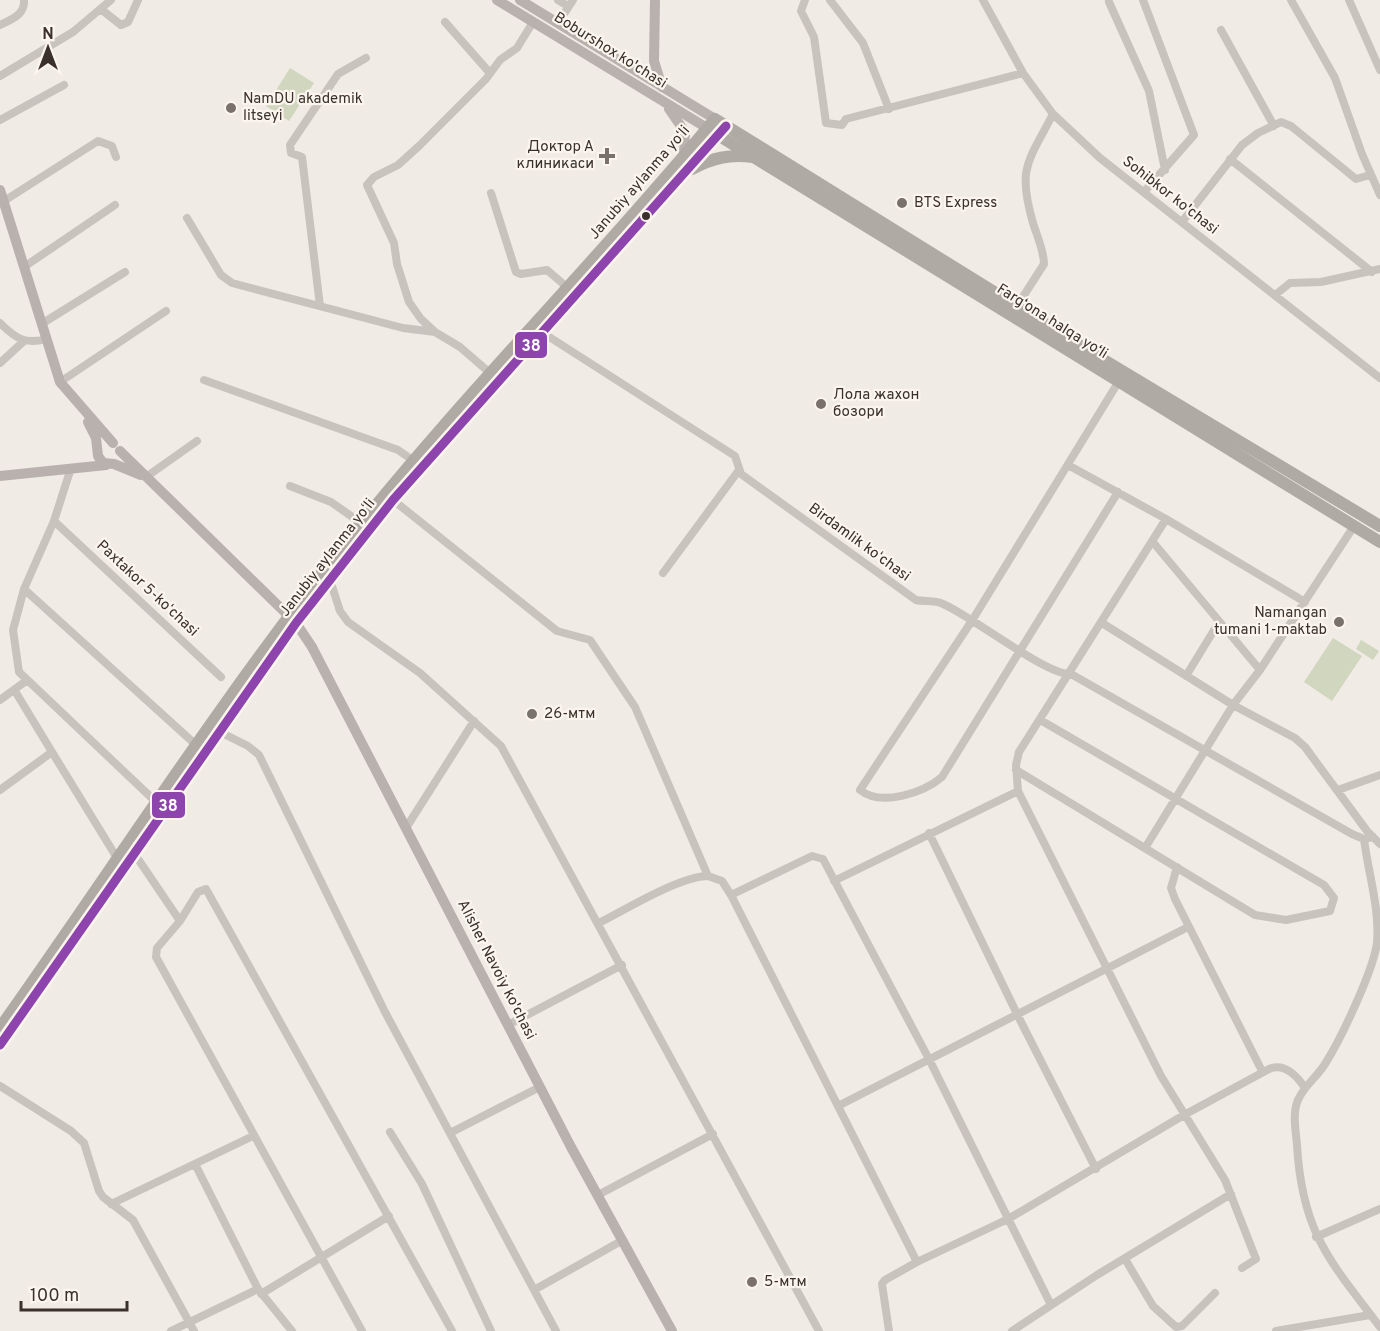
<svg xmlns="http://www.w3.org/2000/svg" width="1380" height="1331" viewBox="0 0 1380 1331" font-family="Overpass,sans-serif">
<rect width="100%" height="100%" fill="#f0ebe5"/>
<path fill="#d1d6bf" d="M290,68L314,83L289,121L266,106Z
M1333,638L1362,656L1332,701L1304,682Z
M1361,640L1379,651L1373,660L1356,649Z"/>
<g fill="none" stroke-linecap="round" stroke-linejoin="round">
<path stroke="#c9c3be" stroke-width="8" d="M558,0L568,6
M805,0L801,11L814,37L826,123L842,125L846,119L1023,73
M830,0L863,43L889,109
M983,0L1023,73L1053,114L1100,158L1380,378
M1143,0L1194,135L1144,192
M1291,0L1335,78L1362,154L1380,195
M1349,0L1380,70
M1109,2L1149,91L1165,170
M102,10L121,25L128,22L138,0
M445,22L489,72
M558,23L573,0
M0,25C12,19 25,15 24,0
M1221,30L1274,126
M0,76L73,32L111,0
M0,120L64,85
M1230,159L1372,272
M491,193L516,272L521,274L547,270L568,288
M4,201L98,141L112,146L116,157
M187,218L221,275L232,283L403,328L435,332
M1182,222L1242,145L1258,133L1281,122L1291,126L1356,179L1370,175
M24,267L115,205
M1275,295L1290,283L1321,282L1380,269
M320,306L302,157L291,153L290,145L338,74L366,58
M1017,306L1044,264C1044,251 1037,236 1033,223C1017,168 1028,162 1053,114
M0,323C15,338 25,345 46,339
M43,323L125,272
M540,331L735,456L741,474L916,600C925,602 934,600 943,604C972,616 1047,676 1071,674L1352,834L1364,839L1373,837
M0,363L24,341
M490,373L460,347L435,332L421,319L409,302L397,264L394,243L367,185L374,177L398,165L419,146L486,79L500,60L517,48L533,22
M204,380L398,450L414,461
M60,382L166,311
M1068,465L1166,519L1305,602
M71,468L54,521L24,589L13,630L19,672L156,802
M146,477L197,441
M290,486L331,502L361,523
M1118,492L942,777C923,793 881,807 860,790L973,619L1119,381
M393,500L557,631L590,640L635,707L708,876C680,876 625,910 599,923
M1166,519L1019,752L1016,765L1018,791L1161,1076L1225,1180L1256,1259L1242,1268
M54,521L221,677
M1152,541L1260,670
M663,573L739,470
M330,580L340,611L348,622L420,673L501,746L819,1331
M24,589L195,744
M1102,623L1233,705L1295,738L1305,747L1367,831L1380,844
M1186,676L1219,622
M15,691L52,752
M0,700L26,681
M218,731L248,746L259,755L385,1012L556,1331
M1016,770L1255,915L1286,920L1330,911L1334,898L1324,885L1042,721
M0,790L52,752L117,858
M1338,790L1380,775
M406,828L474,721
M929,833L1018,1016L1096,1169
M1364,839C1368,872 1380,909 1377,943C1373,971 1341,1039 1325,1064C1317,1077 1304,1086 1298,1100C1292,1113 1296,1132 1297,1145C1302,1233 1330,1261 1380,1327
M1145,848L1233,705L1260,670L1354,526
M134,853L180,921L157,948L156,957L362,1331
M1177,867L1171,888L1175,899L1262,1071
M708,876L722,881L731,895L812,856L823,859L930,1061L1051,1305
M834,881L1018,791
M731,895L917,1262L1008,1219L1184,1115L1269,1069C1285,1062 1297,1076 1305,1088
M180,921L198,892L206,889L452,1331
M508,1025L622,965
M0,1086L71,1131L84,1143L99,1191L103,1197L133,1220L194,1331
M838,1106L1188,927
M390,1132L422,1184L491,1331
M450,1133L540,1087
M195,1164L258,1289L292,1331
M598,1195L713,1134
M111,1204L253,1136
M1316,1237L1380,1209
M1125,1259L1153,1306L1176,1327L1182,1326L1215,1293
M534,1290L623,1240
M261,1294L389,1216
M171,1331L258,1289
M889,1331L882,1284L885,1280L917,1262
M1012,1331L1097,1275L1231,1194
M1276,1331L1370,1315"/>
<path stroke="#b8b1ad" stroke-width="10" d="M497,0L707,128
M520,0L715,119
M655,0L654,61L662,87
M669,109L685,132L684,156
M0,190L60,382L113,443
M88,422L96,438L98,456L103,463L114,464L141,475
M120,451L296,623L312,647L571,1147L672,1331
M0,476L106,465"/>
<path stroke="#afaaa4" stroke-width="12" d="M713,132L1380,542
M692,169C712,158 729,154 753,157
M0,1028C114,867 221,700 344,545C461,397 595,264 715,119L1094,354L1380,526
M0,1045L296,623L393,500L726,126"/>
<g stroke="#fbf5ee" stroke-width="14">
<path id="bus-1" d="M0,1045L296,623L393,500L726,126"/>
</g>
<use href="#bus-1" stroke="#8e44ad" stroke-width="9"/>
</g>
<g fill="#7a716c" stroke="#fbf5ee" stroke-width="2">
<circle cx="231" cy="108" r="6"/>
<path d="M604 147h6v6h6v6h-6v6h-6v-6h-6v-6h6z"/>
<circle cx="902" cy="203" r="6"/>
<circle cx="821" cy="404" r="6"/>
<circle cx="1339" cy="622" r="6"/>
<circle cx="532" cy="714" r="6"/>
<circle cx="752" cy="1282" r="6"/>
</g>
<circle fill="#3b302b" stroke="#fbf5ee" stroke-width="2" cx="646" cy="216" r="5"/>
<g text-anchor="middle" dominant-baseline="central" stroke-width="4.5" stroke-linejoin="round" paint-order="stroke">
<g font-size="15" fill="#3b302b" stroke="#fbf5ee">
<text transform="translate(610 51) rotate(32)">Boburshox ko'chasi</text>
<text transform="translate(640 183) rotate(-49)">Janubiy aylanma yoʻli</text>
<text transform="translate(1170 196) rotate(38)">Sohibkor ko'chasi</text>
<text transform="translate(1052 322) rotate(32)">Farg‘ona halqa yo‘li</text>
<text transform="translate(859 543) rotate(36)">Birdamlik koʻchasi</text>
<text transform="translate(328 558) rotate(-52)">Janubiy aylanma yoʻli</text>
<text transform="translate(147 589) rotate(43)">Paxtakor 5-koʻchasi</text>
<text transform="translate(496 970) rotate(63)">Alisher Navoiy ko'chasi</text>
</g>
<g font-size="15" fill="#3b302b" stroke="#fbf5ee" text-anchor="start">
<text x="243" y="99">NamDU akademik<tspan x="243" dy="17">litseyi</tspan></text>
<text x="594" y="147" text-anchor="end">Доктор А<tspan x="594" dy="17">клиникаси</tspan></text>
<text x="914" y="203">BTS Express</text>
<text x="833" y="395">Лола жахон<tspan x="833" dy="17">бозори</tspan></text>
<text x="1327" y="613" text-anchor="end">Namangan<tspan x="1327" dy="17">tumani 1-maktab</tspan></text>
<text x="544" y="714">26-мтм</text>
<text x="764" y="1282">5-мтм</text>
</g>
</g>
<g stroke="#fbf5ee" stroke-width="2">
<rect x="514" y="331" width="34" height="28" rx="6" fill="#8e44ad"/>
<rect x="151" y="791" width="35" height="28" rx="6" fill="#8e44ad"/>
</g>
<g font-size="16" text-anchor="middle" font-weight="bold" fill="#fff">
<text x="531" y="351">38</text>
<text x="168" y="811">38</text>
</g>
<g transform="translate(48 48)" stroke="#fbf5ee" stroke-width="4.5" paint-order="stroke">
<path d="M0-4.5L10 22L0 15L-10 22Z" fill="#3b302b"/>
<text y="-9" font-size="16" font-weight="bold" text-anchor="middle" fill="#3b302b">N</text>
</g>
<path d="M21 1301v9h106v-9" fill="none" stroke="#3b302b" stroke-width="3"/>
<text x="30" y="1301" font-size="18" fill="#3b302b" stroke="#fbf5ee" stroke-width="4.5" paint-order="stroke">100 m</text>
</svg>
